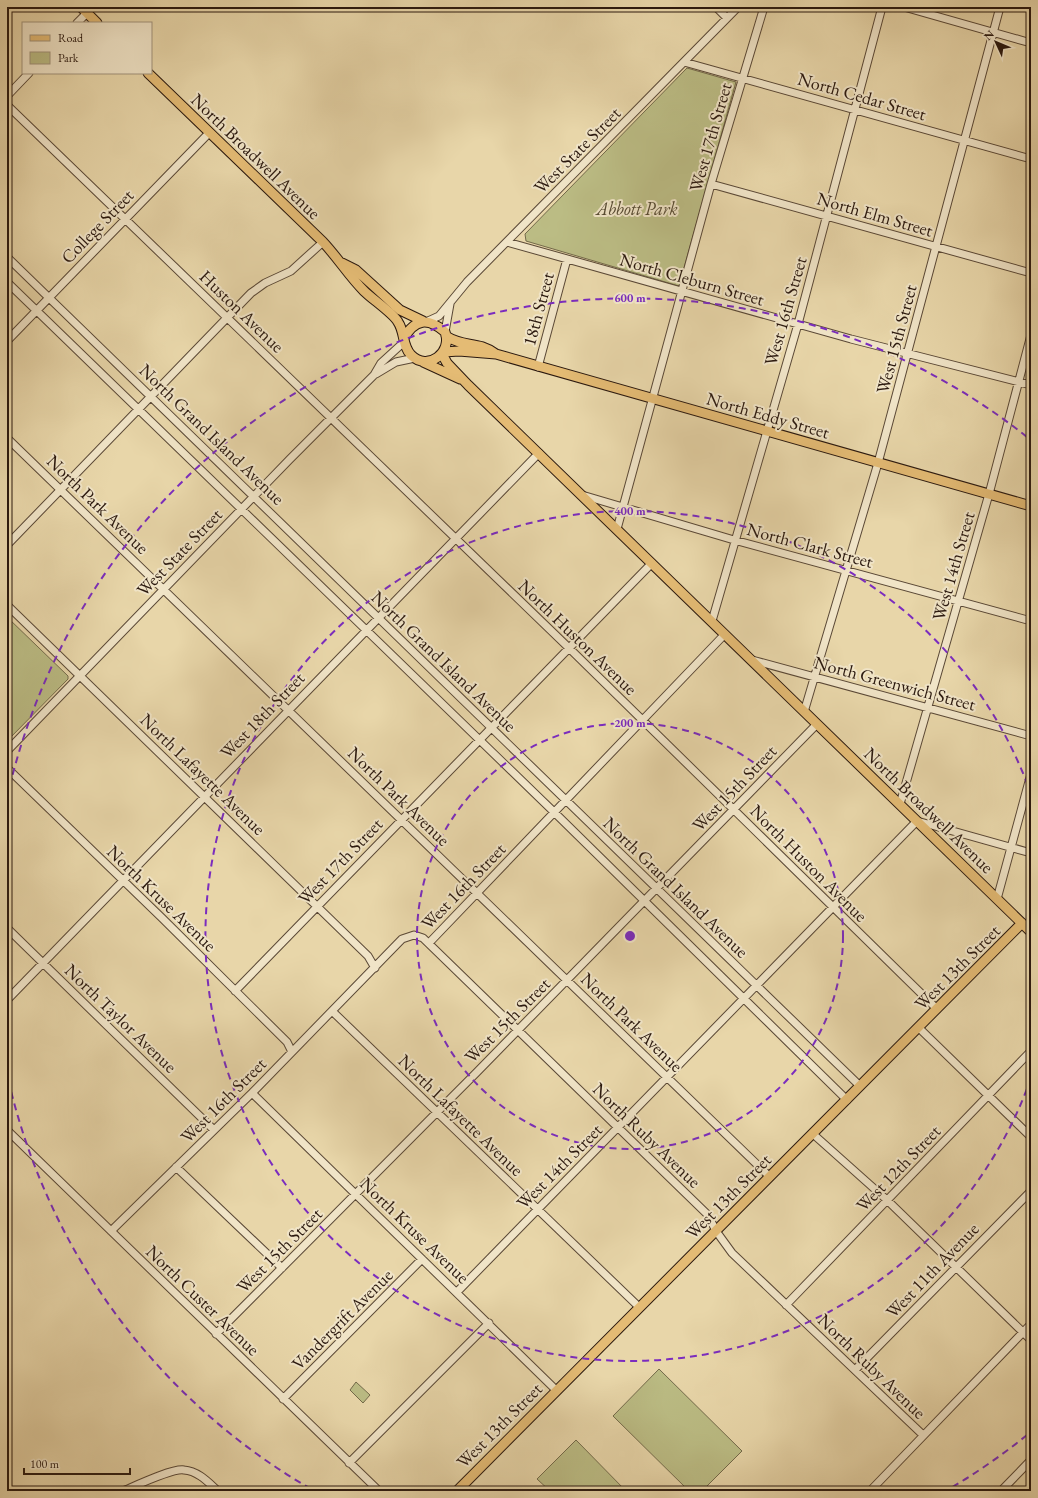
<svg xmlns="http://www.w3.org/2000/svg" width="1038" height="1498" viewBox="0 0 1038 1498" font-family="'EB Garamond',serif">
<rect width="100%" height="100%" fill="#e8d6a9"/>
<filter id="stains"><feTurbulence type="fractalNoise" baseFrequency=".005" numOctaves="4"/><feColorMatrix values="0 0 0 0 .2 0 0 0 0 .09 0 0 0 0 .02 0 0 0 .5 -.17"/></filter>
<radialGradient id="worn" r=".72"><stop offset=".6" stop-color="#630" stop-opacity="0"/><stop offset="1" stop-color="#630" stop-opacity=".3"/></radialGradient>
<path fill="#bbbc84" stroke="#736a4a" d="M687,68L736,82L679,286L526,241L525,234Z
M7,617L68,676V679L7,741Z
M659,1369L742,1451L702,1491H689L613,1416Z
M356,1382L370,1395L363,1403L350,1390Z
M576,1440L626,1491H550L537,1479Z"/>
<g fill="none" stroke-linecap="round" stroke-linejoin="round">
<g stroke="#5a4836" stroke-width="9">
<path id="minor" d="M716,7L727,18
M904,7L1031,43
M77,23L87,13
M684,62L1031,159
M7,96L29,73
M7,105L569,648L937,1009
M711,184L1031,273
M507,242L851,339L1031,385
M7,257L860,1086
M7,282L555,813L847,1100
M428,321L439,316L467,282L738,7
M445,332L450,304
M7,341L209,133
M538,367L567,259
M376,374L396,362L415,358
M7,438L770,1177
M582,495L734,540L1031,621
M617,529L711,184L764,7
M7,545L251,293L265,283L291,271L323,242
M7,605L368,956L375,968
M712,621L798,324L882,7
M752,660L1031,736
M804,712L878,463L1000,7
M7,751L290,459L374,375L381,363L404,342
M7,768L162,918L287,1042L292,1052
M900,804L989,494L1031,335
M997,899L1031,774
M7,928L214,1130
M429,943L725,634
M235,991L652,563
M7,1000L539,453
M332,1011L639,1307
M919,1028L1031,1137
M252,1093L556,1390
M7,1130L379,1491
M813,1134L887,1200L1031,1340
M176,1167L282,1268
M111,1231L252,1093L402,939L414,935L423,938L708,1215L716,1231L732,1253L923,1435
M457,1292L917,821L1031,853
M786,1305L1031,1051
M216,1334L477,1072L817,724
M855,1370L1031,1191
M283,1399L422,1259
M349,1463L489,1323
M123,1491C135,1486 173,1468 184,1470C198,1471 208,1482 218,1491
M870,1491L1031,1324
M1001,1491L1031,1460"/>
</g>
<g stroke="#2b190f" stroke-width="11">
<path id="major" d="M81,7L97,23
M148,73L323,242C338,258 349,276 364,291C372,299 394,314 398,322C405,332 402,346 411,355C428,372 453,352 445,332C428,317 415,319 404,338
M342,263L356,270L400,310L423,321
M446,336C464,348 477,340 496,354
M444,352L459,351L496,354L1031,506
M442,354L447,363L468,385L1031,932
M423,362L460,379
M457,1491L1022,923"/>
</g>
<use href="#minor" stroke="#f0e4c7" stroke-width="7"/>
<use href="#major" stroke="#e4bb74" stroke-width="9"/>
</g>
<g fill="none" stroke="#7b2cbf" stroke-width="2" stroke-dasharray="7 5">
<circle cx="630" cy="936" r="213"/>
<path d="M1031 1078A425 425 0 1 1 1031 794"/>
<path d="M1027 1435A638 638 0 0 1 949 1489M311 1489A638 638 0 0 1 7 1074M7 798A638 638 0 0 1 1027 437"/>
</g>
<g text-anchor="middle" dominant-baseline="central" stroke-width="4" stroke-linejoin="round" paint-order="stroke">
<g font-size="18" fill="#2b190f" stroke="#f0e4c7">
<text transform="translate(862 96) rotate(16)">North Cedar Street</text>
<text transform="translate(710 137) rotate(-74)">West 17th Street</text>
<text transform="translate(577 150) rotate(-45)">West State Street</text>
<text transform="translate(256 156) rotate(44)">North Broadwell Avenue</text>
<text transform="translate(875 214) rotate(16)">North Elm Street</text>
<text transform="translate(97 226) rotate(-46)">College Street</text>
<text transform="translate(692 279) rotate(16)">North Cleburn Street</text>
<text transform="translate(538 309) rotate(-75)">18th Street</text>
<text transform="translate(242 311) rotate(44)">Huston Avenue</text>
<text transform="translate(785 311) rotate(-74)">West 16th Street</text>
<text transform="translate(896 339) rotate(-75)">West 15th Street</text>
<text transform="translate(768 415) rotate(16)">North Eddy Street</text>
<text transform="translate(212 434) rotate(44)">North Grand Island Avenue</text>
<text transform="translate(98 504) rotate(44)">North Park Avenue</text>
<text transform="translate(810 545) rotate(15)">North Clark Street</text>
<text transform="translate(179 552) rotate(-46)">West State Street</text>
<text transform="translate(953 566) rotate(-74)">West 14th Street</text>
<text transform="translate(578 637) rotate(44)">North Huston Avenue</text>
<text transform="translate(444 661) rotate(44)">North Grand Island Avenue</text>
<text transform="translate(895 683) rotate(15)">North Greenwich Street</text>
<text transform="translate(262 715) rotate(-46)">West 18th Street</text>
<text transform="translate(203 774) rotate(44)">North Lafayette Avenue</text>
<text transform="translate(734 788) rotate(-46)">West 15th Street</text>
<text transform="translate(399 796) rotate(44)">North Park Avenue</text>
<text transform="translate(929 810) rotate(44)">North Broadwell Avenue</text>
<text transform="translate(340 861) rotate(-46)">West 17th Street</text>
<text transform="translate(809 863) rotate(45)">North Huston Avenue</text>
<text transform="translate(463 886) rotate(-46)">West 16th Street</text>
<text transform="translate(676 887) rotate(44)">North Grand Island Avenue</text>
<text transform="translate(162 898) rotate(44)">North Kruse Avenue</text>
<text transform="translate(957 967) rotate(-45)">West 13th Street</text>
<text transform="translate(121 1018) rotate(44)">North Taylor Avenue</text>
<text transform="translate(507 1020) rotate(-45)">West 15th Street</text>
<text transform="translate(632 1022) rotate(44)">North Park Avenue</text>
<text transform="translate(223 1100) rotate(-45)">West 16th Street</text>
<text transform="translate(461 1115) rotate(44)">North Lafayette Avenue</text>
<text transform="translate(647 1135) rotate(44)">North Ruby Avenue</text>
<text transform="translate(559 1166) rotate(-45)">West 14th Street</text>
<text transform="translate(898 1168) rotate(-46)">West 12th Street</text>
<text transform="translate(728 1196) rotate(-45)">West 13th Street</text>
<text transform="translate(415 1230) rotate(44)">North Kruse Avenue</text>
<text transform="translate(279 1250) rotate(-45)">West 15th Street</text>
<text transform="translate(932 1270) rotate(-46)">West 11th Avenue</text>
<text transform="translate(203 1300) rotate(44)">North Custer Avenue</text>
<text transform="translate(342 1319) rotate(-45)">Vandergrift Avenue</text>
<text transform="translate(872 1366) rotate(44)">North Ruby Avenue</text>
<text transform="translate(499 1425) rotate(-45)">West 13th Street</text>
</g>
<g font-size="18" font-style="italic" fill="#564a32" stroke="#f0e4c7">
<text x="637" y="208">Abbott Park</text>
</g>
</g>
<circle cx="630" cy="936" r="6" fill="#7b2cbf" stroke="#f0e4c7" stroke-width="2"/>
<g font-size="12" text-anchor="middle" font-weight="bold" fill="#7b2cbf" stroke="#f0e4c7" stroke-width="4" stroke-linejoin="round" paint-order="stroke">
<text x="630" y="302">600 m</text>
<text x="630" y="515">400 m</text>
<text x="630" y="727">200 m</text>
</g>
<rect width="1038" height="1498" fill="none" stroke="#e8d6a9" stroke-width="24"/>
<rect x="8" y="8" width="1022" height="1482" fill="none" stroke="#2b190f" stroke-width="2"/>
<rect x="12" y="12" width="1014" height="1474" fill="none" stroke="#2b190f"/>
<rect x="22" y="22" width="130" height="52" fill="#f0e4c7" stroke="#a1937d"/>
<rect x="30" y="35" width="20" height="6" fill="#e4bb74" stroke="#a1937d"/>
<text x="58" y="42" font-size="12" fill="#2b190f">Road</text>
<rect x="30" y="52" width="20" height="12" fill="#bbbc84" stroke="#a1937d"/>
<text x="58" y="62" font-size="12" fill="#2b190f">Park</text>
<g transform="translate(996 42) rotate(314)" stroke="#f0e4c7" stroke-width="3" paint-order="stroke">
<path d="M0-3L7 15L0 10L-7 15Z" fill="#2b190f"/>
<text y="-6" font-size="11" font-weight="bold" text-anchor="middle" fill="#2b190f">N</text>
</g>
<path d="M24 1468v6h106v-6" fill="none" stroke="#2b190f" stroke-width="2"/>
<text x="30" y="1468" font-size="12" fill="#2b190f" stroke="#f0e4c7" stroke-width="3" paint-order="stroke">100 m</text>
<rect width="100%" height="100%" filter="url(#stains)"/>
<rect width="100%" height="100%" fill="url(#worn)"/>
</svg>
